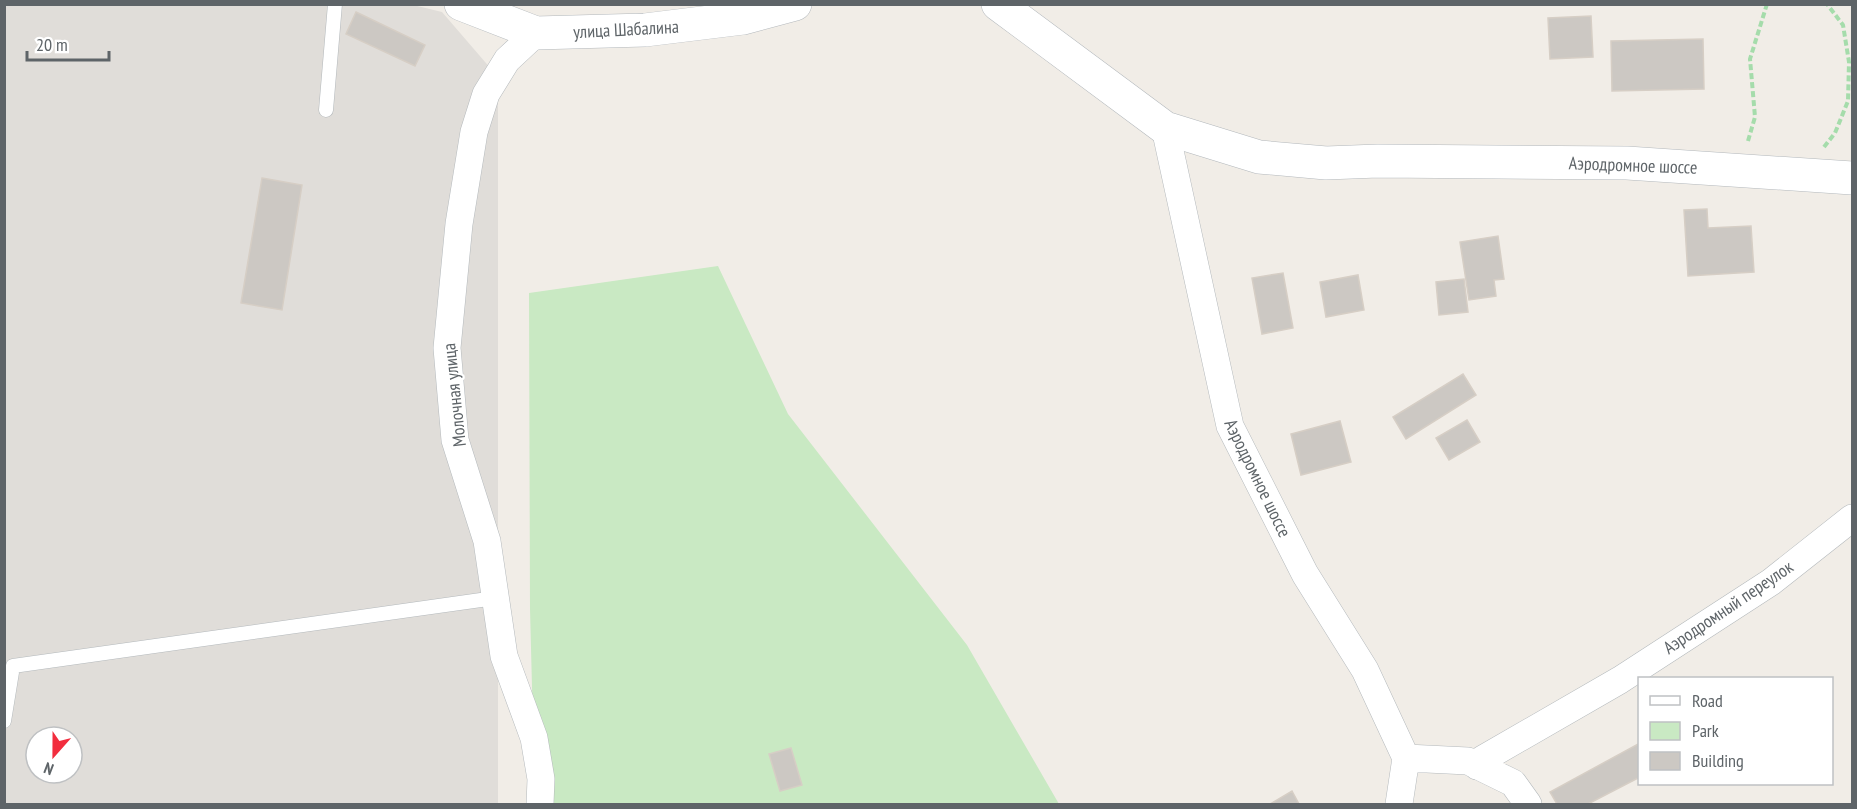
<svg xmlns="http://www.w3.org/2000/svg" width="1857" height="809" viewBox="0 0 1857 809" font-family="'PT Sans Narrow',sans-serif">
<rect width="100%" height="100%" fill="#f1ede7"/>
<path fill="#e0ddd9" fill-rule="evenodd" d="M409,4L442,12L498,77V804H5V5ZM36,737H72V773H36Z"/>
<path fill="#c9e9c3" d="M718,266L788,414L967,645L1059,804H535L530,609L529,293Z"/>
<path fill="#ccc8c3" stroke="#d6cec5" stroke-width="1.5" d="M356,12L425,45L415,66L346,34Z
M1591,16L1593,57L1550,59L1548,18Z
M1703,39L1704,89L1612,91L1611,41Z
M262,178L302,185L282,310L241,303Z
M1707,209L1708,228L1751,226L1754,272L1688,276L1684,210Z
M1498,236L1504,279L1494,280L1496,296L1469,300L1460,242Z
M1283,273L1293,328L1262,334L1252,278Z
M1358,275L1364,310L1326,317L1320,282Z
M1464,279L1468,312L1439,315L1436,282Z
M1463,374L1476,395L1406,439L1393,417Z
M1467,420L1480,442L1449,460L1436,438Z
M1340,421L1351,462L1301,475L1291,434Z
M1640,743V777L1588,804H1557L1550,792Z
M791,748L802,785L780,791L769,754Z
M1292,791L1299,804H1270Z"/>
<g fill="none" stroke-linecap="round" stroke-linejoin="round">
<g stroke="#b4b9bc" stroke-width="15">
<path id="lane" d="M326,110L335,4
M4,721L13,666L495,598"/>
</g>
<g stroke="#b4b9bc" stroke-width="28">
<path id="street" d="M536,33L507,60L486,94L474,132L459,224L447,348L455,440L487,541L504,656L534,738L541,779L540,804
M1165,128L1230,426L1305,574L1365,670L1406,758L1399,804
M1406,758L1468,761L1513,783L1528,804
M1477,766L1483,759L1620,680L1771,582L1852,518"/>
</g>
<g stroke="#b3b8bc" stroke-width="34">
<path id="secondary" d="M461,4L536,33L645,30L743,18L795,4
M998,4L1165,128L1259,157L1326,163L1378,161L1627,163L1852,178"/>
</g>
<path stroke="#a5dcab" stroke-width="4" stroke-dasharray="6 3" stroke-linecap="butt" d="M1748,141L1755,117L1750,59L1767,4
M1824,147L1835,133L1848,101L1849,62L1843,25L1827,4"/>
<use href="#lane" stroke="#fff" stroke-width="14"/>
<use href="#street" stroke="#fff" stroke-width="27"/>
<use href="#secondary" stroke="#fff" stroke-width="33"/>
</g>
<g text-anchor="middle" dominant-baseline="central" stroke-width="4.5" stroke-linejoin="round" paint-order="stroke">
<g font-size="18" fill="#5e6468" stroke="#fff">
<text transform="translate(626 29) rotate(-3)">улица Шабалина</text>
<text transform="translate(1633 165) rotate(2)">Аэродромное шоссе</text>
<text transform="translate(454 395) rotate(-96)">Молочная улица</text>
<text transform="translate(1258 478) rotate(64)">Аэродромное шоссе</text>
<text transform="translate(1728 607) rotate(-34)">Аэродромный переулок</text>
</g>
</g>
<rect width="1857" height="809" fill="none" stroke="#5e6468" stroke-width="12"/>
<rect x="1638" y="677" width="195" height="108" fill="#ffffff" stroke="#bfc1c3" stroke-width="1.5"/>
<rect x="1650" y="696" width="30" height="9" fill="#ffffff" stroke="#bfc1c3" stroke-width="1.5"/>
<text x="1692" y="707" font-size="18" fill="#5e6468">Road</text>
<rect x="1650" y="722" width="30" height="18" fill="#c9e9c3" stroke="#bfc1c3" stroke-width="1.5"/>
<text x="1692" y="737" font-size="18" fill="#5e6468">Park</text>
<rect x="1650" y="752" width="30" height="18" fill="#ccc8c3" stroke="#bfc1c3" stroke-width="1.5"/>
<text x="1692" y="767" font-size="18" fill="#5e6468">Building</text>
<g transform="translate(54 755) rotate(201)"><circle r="28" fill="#ffffff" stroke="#bfc1c3" stroke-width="1.5"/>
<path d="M0-4.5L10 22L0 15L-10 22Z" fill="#f22d3e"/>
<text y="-9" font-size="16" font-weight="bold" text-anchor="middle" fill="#5e6468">N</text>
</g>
<path d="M27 51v9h82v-9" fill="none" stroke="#5e6468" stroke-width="3"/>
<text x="36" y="51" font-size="18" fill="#5e6468" stroke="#ffffff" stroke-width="4.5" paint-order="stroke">20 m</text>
</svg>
